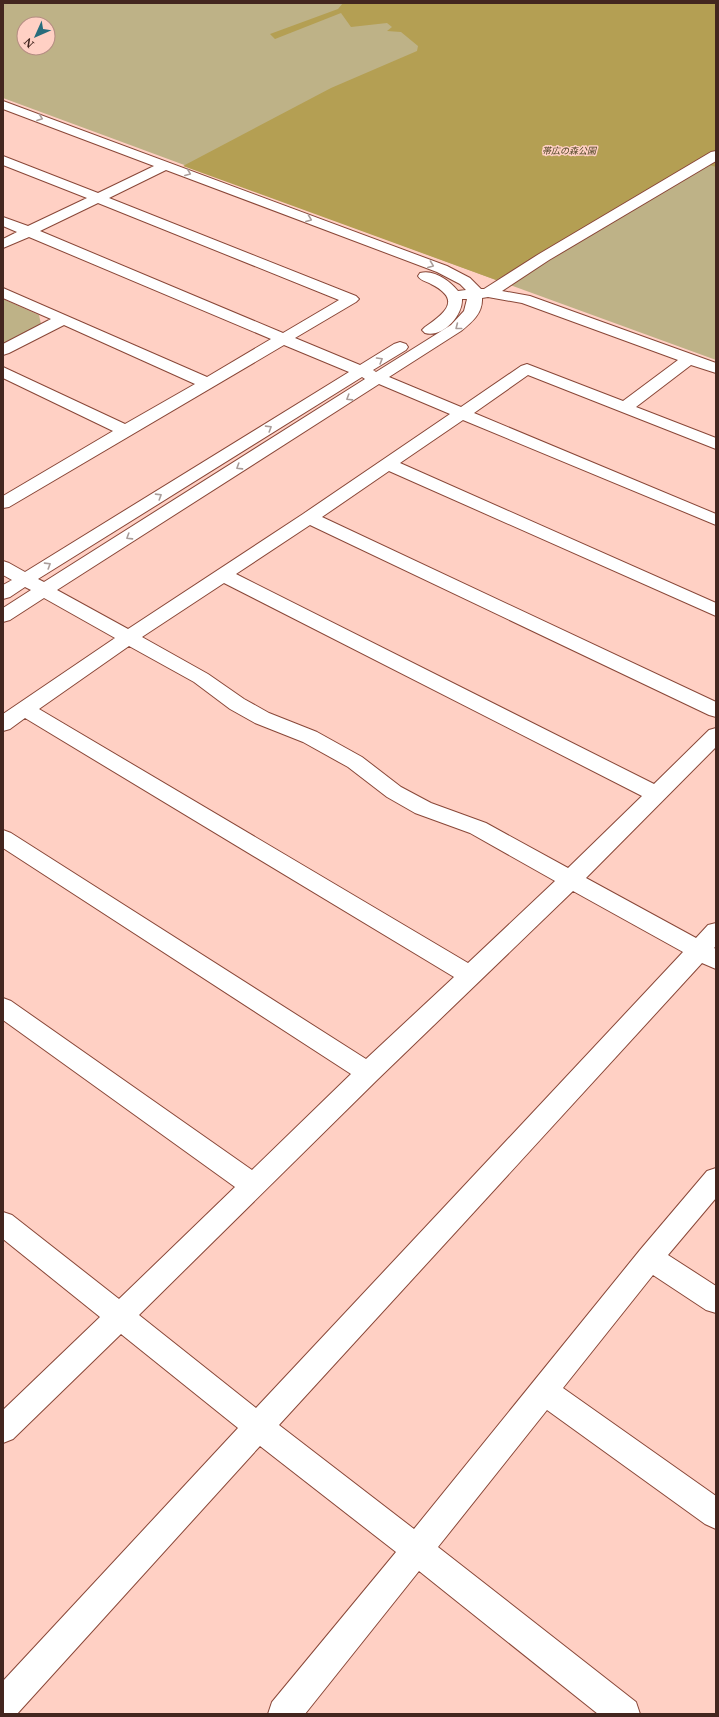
<svg xmlns="http://www.w3.org/2000/svg" width="719" height="1717" viewBox="0 0 719 1717" font-family="'Noto Serif','Noto Sans JP',serif">
<rect width="100%" height="100%" fill="#ffd0c4"/>
<path fill="#beb287" fill-rule="evenodd" d="M3,3H716V360L496,280L3,98ZM24,24H48V48H24Z
M3,299L39,315L41,324L3,344Z"/>
<path fill="#b49f53" d="M343,3H716V167L703,163L496,280L183,166L331,88L417,51L418,46L401,32L387,31L392,27L387,23L351,27L341,13L275,39L270,34L338,9Z"/>
<g fill="none" stroke-linecap="round" stroke-linejoin="round">
<g stroke="#894738" stroke-width="2">
<path id="minor" d="M3,101L447,266L470,278L481,289H484L539,254L711,152L716,151V161L549,260L502,291L530,296L716,363V373L691,365L636,407L716,438V449L528,375L474,413L716,514V525L463,420L400,463L716,603V616L389,471L322,517L716,702V717L709,715L310,525L236,574L654,784L709,730L716,728V747L586,878L696,938L708,925L716,923V946L714,948L716,949V969L702,963L279,1425L414,1529L640,1250L707,1171L716,1168V1198L668,1255L716,1286V1313L706,1310L653,1275L563,1388L716,1496V1529L705,1524L547,1410L438,1547L636,1702L640,1714H598L419,1571L305,1714H268L272,1702L396,1552L260,1446L17,1714H3V1681L238,1428L121,1334L13,1439L3,1443V1410L100,1317L3,1239V1212L12,1215L119,1299L235,1187L3,1020V998L11,1001L252,1170L351,1074L3,848V830L11,833L366,1059L454,977L25,718L10,729L3,731V714L115,638L44,598L10,620L3,622V608L31,590L25,587L10,597L3,599V585L12,580L3,575V561L9,563L25,572L349,372L284,345L9,507L3,508V496L113,431L3,378V367L125,424L195,384L64,325L9,353L3,355V344L51,319L3,298V288L207,377L271,339L29,237L3,248V239L17,232L3,226V217L28,226L87,198L3,165V156L98,193L154,166L3,109ZM166,170L437,272L460,284L466,290L458,291C450,281 434,269 420,273L418,276C421,281 426,281 431,284C463,300 444,314 425,327L422,330L425,333C442,338 463,316 462,299H467L464,311L451,325L376,372L373,370L406,350L408,347L406,344L400,342L394,344L360,365L295,338L356,302L359,299L356,296L109,198ZM98,203L339,300L283,333L40,231ZM488,297L522,303L678,360L623,401L527,364L521,366L461,407L389,377L461,331C472,322 483,313 482,298ZM362,377L365,379L44,582L38,579ZM379,384L450,414L303,514L128,629L57,590ZM224,583L642,796L568,868L486,823L431,803L401,787L362,757L317,732L269,713L244,699L208,674L142,637ZM129,646L194,682L230,709L255,723L303,742L348,767L387,797L415,813L470,833L555,881L468,963L39,709ZM573,891L683,952L256,1408L139,1315L377,1080Z"/>
</g>
<use href="#minor" fill="#fff" fill-rule="evenodd"/>
</g>
<defs><path id="oneway-chevron" d="M-2-3.5L2.5 0L-2 3.5" fill="none" stroke-width="1.6" stroke-linecap="round" stroke-linejoin="round"/></defs>
<g stroke="#aa9d9a">
<use href="#oneway-chevron" transform="translate(40 118) rotate(20)"/>
<use href="#oneway-chevron" transform="translate(188 173) rotate(21)"/>
<use href="#oneway-chevron" transform="translate(309 219) rotate(21)"/>
<use href="#oneway-chevron" transform="translate(431 265) rotate(21)"/>
<use href="#oneway-chevron" transform="translate(458 327) rotate(142)"/>
<use href="#oneway-chevron" transform="translate(380 360) rotate(-31)"/>
<use href="#oneway-chevron" transform="translate(349 398) rotate(148)"/>
<use href="#oneway-chevron" transform="translate(269 428) rotate(-32)"/>
<use href="#oneway-chevron" transform="translate(239 467) rotate(148)"/>
<use href="#oneway-chevron" transform="translate(159 496) rotate(-32)"/>
<use href="#oneway-chevron" transform="translate(129 537) rotate(148)"/>
<use href="#oneway-chevron" transform="translate(48 565) rotate(-32)"/>
</g>
<g text-anchor="middle" dominant-baseline="central" stroke-width="3" stroke-linejoin="round" paint-order="stroke">
<g font-size="9" font-style="italic" fill="#463d1c" stroke="#ffd0c4">
<text x="569" y="150">帯広の森公園</text>
</g>
</g>
<rect width="719" height="1717" fill="none" stroke="#43261f" stroke-width="8"/>
<g transform="translate(36 36) rotate(225)"><circle r="19" fill="#ffd0c4" stroke="#b48c82"/>
<path d="M0-3L7 15L0 10L-7 15Z" fill="#286d7c"/>
<text y="-6" font-size="11" font-weight="bold" text-anchor="middle" fill="#43261f">N</text>
</g>
</svg>
